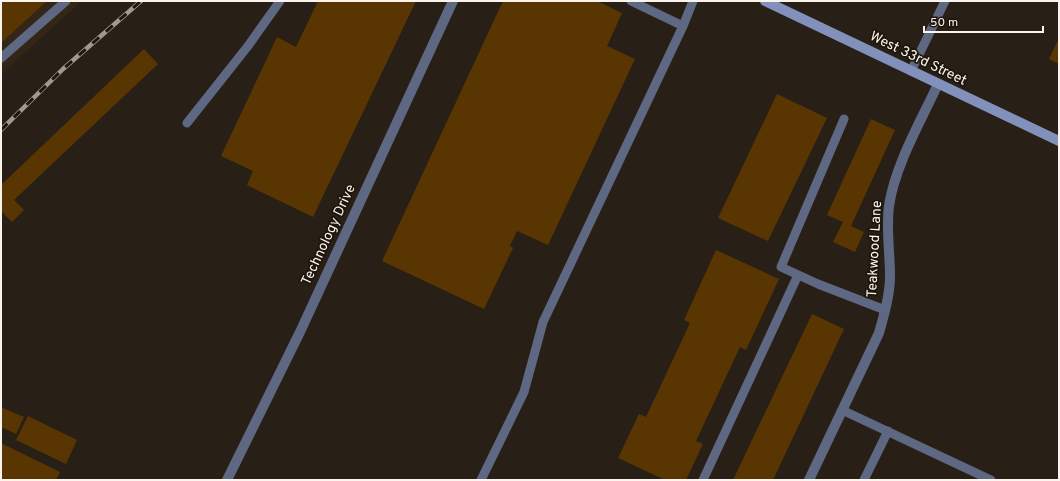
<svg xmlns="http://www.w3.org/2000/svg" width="1060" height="481" viewBox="0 0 1060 481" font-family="Overpass,sans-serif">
<rect width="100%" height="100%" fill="#281f16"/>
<path fill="#332617" d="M1,1H82L1,74Z"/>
<path fill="#593601" d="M1,1H47L1,43Z
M318,1H416L313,217L247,185L253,171L221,156L277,37L296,47Z
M503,1H597L622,13L607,46L635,59L548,245L517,231L510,246L513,248L484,309L382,261Z
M1059,38V64L1049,59Z
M144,49L158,64L14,200L24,210L12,222L1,211V185Z
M777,94L827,118L768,241L718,218Z
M871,119L895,130L851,226L864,232L855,252L833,242L843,222L827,215Z
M716,250L779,279L746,350L740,347L696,441L703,444L686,480H665L618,458L639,414L646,417L690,323L684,320Z
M812,314L844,329L773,480H733Z
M1,407L24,417L16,434L1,427Z
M28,416L77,440L66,464L16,440Z
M1,443L60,472L56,480H1Z"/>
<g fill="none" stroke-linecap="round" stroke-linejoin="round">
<path stroke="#5e6883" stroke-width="9" d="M631,1L683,26
M1,58L66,1
M911,71L945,1
M844,119L781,267L818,284L885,310
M187,123L248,46L280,1
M842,410L991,480
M481,480L524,392L543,322L683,26L693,1
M703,480L798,275
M864,480L888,431"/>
<path stroke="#5e6883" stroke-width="10" d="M227,480L300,332L453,1"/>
<path stroke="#5e6883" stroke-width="10" d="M809,480L879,333C884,315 890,295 890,276C890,253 886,229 889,206C895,165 921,121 938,84"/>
<path stroke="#8191bc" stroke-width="10" d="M765,1L1059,141"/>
<g stroke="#a09991" stroke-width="4.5">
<path id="rail" d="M1,130L63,69L141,1"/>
</g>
<use href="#rail" stroke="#1e160d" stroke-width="3" stroke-dasharray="9" stroke-linecap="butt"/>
</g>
<g text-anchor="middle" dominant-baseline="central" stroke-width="3.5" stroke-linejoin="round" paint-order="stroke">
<g font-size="14" fill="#faf4ed" stroke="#1e160d">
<text transform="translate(918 59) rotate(26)">West 33rd Street</text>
<text transform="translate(329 235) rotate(-65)">Technology Drive</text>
<text transform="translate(875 249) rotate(-87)">Teakwood Lane</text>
</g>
</g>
<rect width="1060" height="481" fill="none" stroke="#faf4ed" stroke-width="4"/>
<path d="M924 26v6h119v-6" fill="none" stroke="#faf4ed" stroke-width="2"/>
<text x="930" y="26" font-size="12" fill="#faf4ed" stroke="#1e160d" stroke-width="3" paint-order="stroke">50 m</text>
</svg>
